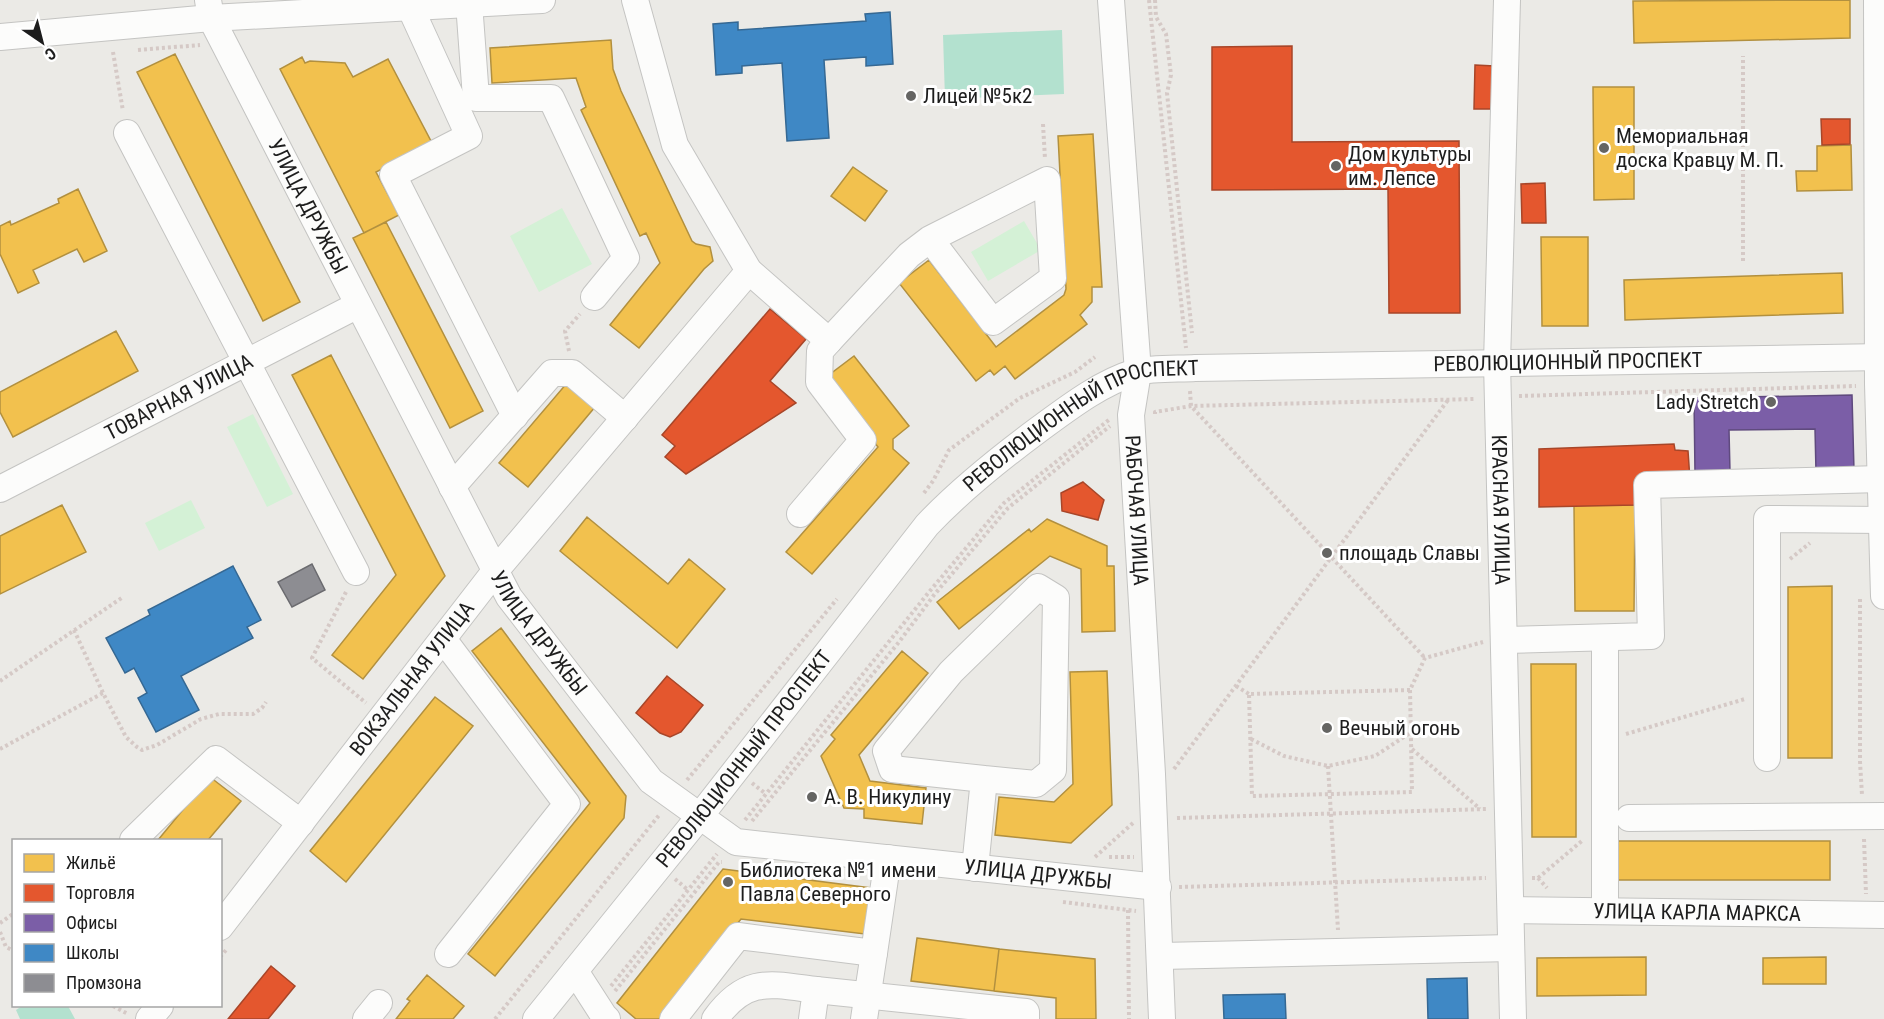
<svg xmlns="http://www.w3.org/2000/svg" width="1884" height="1019" viewBox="0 0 1884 1019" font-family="'Roboto Condensed',sans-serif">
<rect width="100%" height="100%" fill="#ebeae6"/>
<path fill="#d4f1d6" d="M562,208L592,264L539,292L510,236Z
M1024,221L1041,250L988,281L971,252Z
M253,414L293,494L267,507L227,427Z
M191,500L205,528L159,551L145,523Z"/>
<path fill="#b3e1cf" d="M1062,30L1064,94L945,99L943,35Z
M22,1006H68L75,1019H20L16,1010Z"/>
<path fill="#f2c14e" stroke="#b2903f" stroke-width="1.5" d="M1850,0V38L1634,43L1633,1Z
M611,40L613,69L621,91L692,241L696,244L710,247L713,261L704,269L639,348L610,325L660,263L646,233L640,236L581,110L586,107L576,78L492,83L490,48Z
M175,54L300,302L263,321L137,72Z
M302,57L305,63L310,61L345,63L353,77L388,59L432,143L376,172L399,215L364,233L280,69Z
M1593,87H1634V199L1594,200Z
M1093,134L1102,287H1092V302L1080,315L1087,324L1015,379L1005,366L994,375L990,370L976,381L899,283L929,260L996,347L1064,295L1066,289L1058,136Z
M1851,145L1852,190L1797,191L1796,171H1817V146Z
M853,167L887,191L865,221L831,196Z
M78,189L107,251L84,262L77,249L33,270L39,283L18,293L0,254V226L10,221L11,225L59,203L58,199Z
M386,222L483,411L450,428L353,238Z
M1541,237H1588V326H1542Z
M1842,273L1843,313L1625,320L1624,280Z
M116,331L138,371L13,437L0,412V392Z
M331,355L445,576L363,679L332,655L396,575L292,375Z
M854,356L909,426L893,439V449L909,463L812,574L786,552L878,447L825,378Z
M567,383L595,407L528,487L499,463Z
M62,505L86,552L0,594V536Z
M1574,505H1635L1634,611H1575Z
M587,517L668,584L689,559L725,589L677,648L560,551Z
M1047,519L1107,546V566H1114L1115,631L1082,632L1081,569L1050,556L959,629L937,602L1029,529L1031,532Z
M1832,586V758H1788V587Z
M501,628L626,796L624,818L495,976L468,954L590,803L472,651Z
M902,651L928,673L859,755L870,781L926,788L922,824L864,818V809L844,808L821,756L835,739L831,735Z
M1531,664H1576V837H1532Z
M1107,671L1112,805L1071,843L995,835L999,797L1054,802L1073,784L1070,672Z
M435,697L473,726L346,882L310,851Z
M210,777L241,801L208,840H158Z
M1618,841H1830V880H1618Z
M723,869L879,889L873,935L741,919L661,1019H636L617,1003Z
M917,938L999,949L994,991L911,981Z
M999,949L1095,959L1096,1019H1056V998L994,991Z
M1646,957V995L1537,996V958Z
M1826,957V984H1763V958Z
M427,975L464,1006L453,1019H396L410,1001L407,999Z"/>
<path fill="#e4572e" stroke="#a84629" stroke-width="1.5" d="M1292,46V142L1459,141L1460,313H1389L1388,189L1212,190V47Z
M1475,65L1494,66L1493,109H1474Z
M1821,119H1850V144L1822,145Z
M1545,183L1546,223H1522L1521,184Z
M770,309L806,339L770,381L796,403L686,474L665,457L675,446L662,435Z
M1674,444L1675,450L1688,451L1690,480L1634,481L1635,505L1539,507V449Z
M1083,482L1104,500L1098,520L1062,511L1061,493Z
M667,676L703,705L681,732L670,737L660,733L636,713Z
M271,966L295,986L268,1019H228Z"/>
<path fill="#7b5ea7" stroke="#5f4a7e" stroke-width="1.5" d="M1852,395L1854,471L1816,472L1815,429L1729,430L1730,472L1695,473L1694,398Z"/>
<path fill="#3f88c5" stroke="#356893" stroke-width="1.5" d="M890,12L893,64L866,66V57L824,60L829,138L787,141L782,63L742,66V73L716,75L713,24L738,22V30L866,21L865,14Z
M233,566L261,620L247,627L253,638L181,676L199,710L156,732L138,698L147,693L134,668L125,673L106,638L150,615L148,610Z
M1467,978L1468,1019H1428L1427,979Z
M1285,994L1286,1019H1224L1223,995Z"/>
<path fill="#8d8d92" stroke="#6b6b6f" stroke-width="1.5" d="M312,564L325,590L292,607L278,582Z"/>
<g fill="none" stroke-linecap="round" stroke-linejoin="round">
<g stroke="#c4c4c2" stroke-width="28">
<g id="minor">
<path id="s1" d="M208,0L211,18L509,597L651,781L736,842L1158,887"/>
<path d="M410,0V7L469,136L393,175L515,416"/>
<path d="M635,0L675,145L749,271L829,341L909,255L930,239L1047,180L1053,278L993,322L930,239"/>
<path id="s2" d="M1111,0L1138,372L1131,415L1152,774L1162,1019"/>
<path id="s3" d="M1507,0L1497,363L1513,1019"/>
<path d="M1877,0L1878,384L1884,596"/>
<path d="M469,3L476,98H551L626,258L594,297"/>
<path d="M0,37L211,18L542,0"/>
<path d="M127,133L356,572"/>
<path d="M452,487L552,373H572L625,418"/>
<path id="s4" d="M0,489L358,305"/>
<path d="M800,514L863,440L819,382L820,351L829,341"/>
<path d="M443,639L567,804L448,954"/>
<path d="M1504,640L1651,636L1647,485L1881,479"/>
<path d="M1767,758V519L1882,520"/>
<path d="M1629,818L1884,816"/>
<path d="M133,840L216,759L301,823"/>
<path d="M975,868L984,779L892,769L886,751L951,672L1038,587L1056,598L1053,770L1036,784L984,779"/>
<path id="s5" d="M1511,910L1884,915"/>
<path d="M1605,911V638"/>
<path id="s6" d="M220,927L496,570L749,271"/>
<path d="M1161,956L1511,948"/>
<path d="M575,971L604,1016L607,1019"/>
<path d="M816,990L1026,1012V1019"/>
<path d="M149,1019L160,1006"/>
<path d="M366,1019L379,1003"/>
<path id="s7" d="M536,1019L700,816L927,525C961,489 999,459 1038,430C1068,408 1100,383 1136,372C1151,368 1179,369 1195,368L1884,357"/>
<path d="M673,1019L738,936L874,953L888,858"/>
<path d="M715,1019C746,976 770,984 816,990L812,1019"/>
<path d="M864,1019L874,953"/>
</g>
</g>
<path stroke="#d5c9c6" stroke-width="4" stroke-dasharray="3 3" stroke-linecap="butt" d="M1149,0L1186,348
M1155,0L1156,17L1166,34L1171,75L1167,93L1192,333
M138,50L200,45
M113,52L123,111
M1043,124L1045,159
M1743,261V56
M569,351L565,331L580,314
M1190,391L1191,406L1425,658
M1519,396L1856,386
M1155,414V412L1191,406L1475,399
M924,493L933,481L949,450L1020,398L1075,372L1095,357
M1790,559L1810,543
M346,592L312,658L366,703
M1860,599V762L1862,795
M74,630L103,693L126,737L137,747L142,750L157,745L201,719L219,714H253L262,708L266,702
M0,681L123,597
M1236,686L1249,694
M1410,690L1249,694L1252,796L1412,792L1410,690L1425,658L1483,642
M1626,734L1745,699
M1251,739L1284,756L1328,766L1375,756L1410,733
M0,749L103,693
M1412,749L1480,809
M1328,766L1338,930
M1174,769L1448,400
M687,780L837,599
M752,783L766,794
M1177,818L1487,809
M745,820L929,592L1004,503L1110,419
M752,821L899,642L934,595L1008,508L1110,426
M1864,839L1866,894
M1095,857L1133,823
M1109,857H1134
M1532,878H1538L1583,840
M1538,878L1547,888
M675,879L688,890
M1179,887L1486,878
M1063,902L1136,911
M1128,910L1129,1019
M0,923L14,913
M0,932L6,947L14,951
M220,957L227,949
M611,986L717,854
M615,991L719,862H722
M113,1006L128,1014
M495,1019L660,814"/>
<use href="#minor" stroke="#fcfcfb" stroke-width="26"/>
</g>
<g fill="#656563" stroke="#fff" stroke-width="2">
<circle cx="911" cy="96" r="6"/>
<circle cx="1604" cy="148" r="6"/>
<circle cx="1336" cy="166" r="6"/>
<circle cx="1771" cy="402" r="6"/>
<circle cx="1327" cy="553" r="6"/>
<circle cx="1327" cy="728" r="6"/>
<circle cx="812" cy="797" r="6"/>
<circle cx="728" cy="882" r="6"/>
</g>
<g text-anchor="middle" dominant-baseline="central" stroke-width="6" stroke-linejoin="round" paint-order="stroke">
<g font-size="21" fill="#1d1d1d" stroke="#fff" text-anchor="start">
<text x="923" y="96">Лицей №5к2</text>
<text x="1616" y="136">Мемориальная<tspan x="1616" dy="24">доска Кравцу М. П.</tspan></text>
<text x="1348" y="154">Дом культуры<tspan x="1348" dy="24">им. Лепсе</tspan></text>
<text x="1759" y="402" text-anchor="end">Lady Stretch</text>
<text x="1339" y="553">площадь Славы</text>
<text x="1339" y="728">Вечный огонь</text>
<text x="824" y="797">А. В. Никулину</text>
<text x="740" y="870">Библиотека №1 имени<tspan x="740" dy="24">Павла Северного</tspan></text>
</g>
<g font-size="21" fill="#1d1d1d" stroke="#fff">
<text stroke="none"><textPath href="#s1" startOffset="230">УЛИЦА ДРУЖБЫ</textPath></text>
<text stroke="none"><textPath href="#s7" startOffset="1323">РЕВОЛЮЦИОННЫЙ ПРОСПЕКТ</textPath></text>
<text stroke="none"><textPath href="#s4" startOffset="201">ТОВАРНАЯ УЛИЦА</textPath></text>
<text stroke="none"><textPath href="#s7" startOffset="819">РЕВОЛЮЦИОННЫЙ ПРОСПЕКТ</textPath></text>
<text stroke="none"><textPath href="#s2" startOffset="512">РАБОЧАЯ УЛИЦА</textPath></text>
<text stroke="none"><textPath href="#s3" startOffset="510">КРАСНАЯ УЛИЦА</textPath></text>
<text stroke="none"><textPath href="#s1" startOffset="716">УЛИЦА ДРУЖБЫ</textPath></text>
<text stroke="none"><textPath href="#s6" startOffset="314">ВОКЗАЛЬНАЯ УЛИЦА</textPath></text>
<text stroke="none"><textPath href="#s7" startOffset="333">РЕВОЛЮЦИОННЫЙ ПРОСПЕКТ</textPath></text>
<text stroke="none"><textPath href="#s1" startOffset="1310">УЛИЦА ДРУЖБЫ</textPath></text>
<text stroke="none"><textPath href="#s5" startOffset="186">УЛИЦА КАРЛА МАРКСА</textPath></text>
</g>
</g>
<rect x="12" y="839" width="210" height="168" fill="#ffffff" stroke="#a5a5a5" stroke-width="1.5"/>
<rect x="24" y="854" width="30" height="18" fill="#f2c14e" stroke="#a5a5a5" stroke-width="1.5"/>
<text x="66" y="869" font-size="18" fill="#1d1d1d">Жильё</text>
<rect x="24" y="884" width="30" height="18" fill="#e4572e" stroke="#a5a5a5" stroke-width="1.5"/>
<text x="66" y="899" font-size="18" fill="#1d1d1d">Торговля</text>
<rect x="24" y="914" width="30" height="18" fill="#7b5ea7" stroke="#a5a5a5" stroke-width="1.5"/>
<text x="66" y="929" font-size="18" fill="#1d1d1d">Офисы</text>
<rect x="24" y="944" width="30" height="18" fill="#3f88c5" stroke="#a5a5a5" stroke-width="1.5"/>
<text x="66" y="959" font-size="18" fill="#1d1d1d">Школы</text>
<rect x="24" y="974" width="30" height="18" fill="#8d8d92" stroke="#a5a5a5" stroke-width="1.5"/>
<text x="66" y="989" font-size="18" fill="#1d1d1d">Промзона</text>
<g transform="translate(42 42) rotate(145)" stroke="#ffffff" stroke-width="4.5" paint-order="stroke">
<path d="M0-4.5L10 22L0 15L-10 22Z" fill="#1d1d1d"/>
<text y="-9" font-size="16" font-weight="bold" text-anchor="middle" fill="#1d1d1d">С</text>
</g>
</svg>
